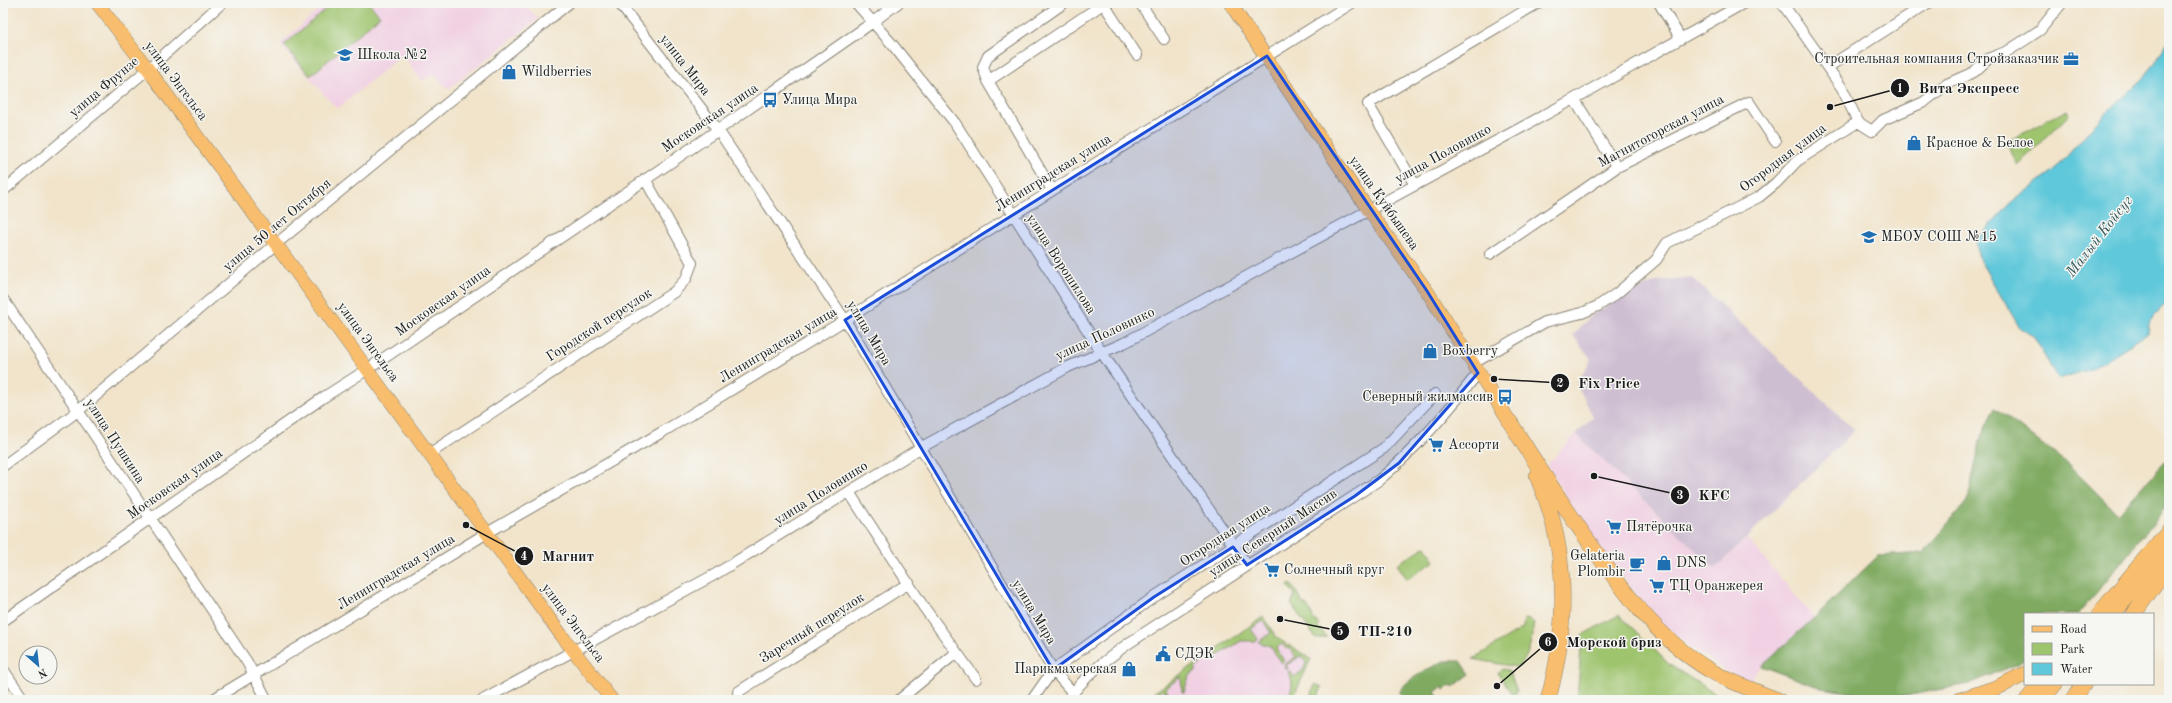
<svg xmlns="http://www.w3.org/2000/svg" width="2172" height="703" viewBox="0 0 2172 703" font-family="'Old Standard TT',serif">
<rect width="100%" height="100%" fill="#f6f6f2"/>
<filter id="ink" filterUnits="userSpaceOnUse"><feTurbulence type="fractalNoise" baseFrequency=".025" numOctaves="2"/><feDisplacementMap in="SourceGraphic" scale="8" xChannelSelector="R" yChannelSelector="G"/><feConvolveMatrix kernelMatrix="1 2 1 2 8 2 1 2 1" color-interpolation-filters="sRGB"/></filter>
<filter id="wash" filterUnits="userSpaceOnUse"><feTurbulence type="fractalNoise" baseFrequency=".012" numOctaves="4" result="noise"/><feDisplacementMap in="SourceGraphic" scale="16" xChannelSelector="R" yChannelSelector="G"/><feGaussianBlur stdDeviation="0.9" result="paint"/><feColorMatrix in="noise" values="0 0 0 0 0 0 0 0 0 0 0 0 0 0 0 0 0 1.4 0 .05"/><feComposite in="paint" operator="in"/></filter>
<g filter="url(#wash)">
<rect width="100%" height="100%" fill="#f1e4cb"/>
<path fill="#f1d0e3" d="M326,3H524L538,19L448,89L434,74L422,81L403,54L337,109L280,44Z
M1576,434L1715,569L1747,538L1814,618L1761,666L1749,681L1727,672L1685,643L1654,617L1619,573L1584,525L1547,465Z
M1263,617L1277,638L1311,659L1292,700H1143Z"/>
<path fill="#cebed1" d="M1691,277L1855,430L1715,569L1576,434L1593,417L1577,384L1591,359L1573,335L1593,314L1628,294L1657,281Z"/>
<path fill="#9fc46e" stroke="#5e7045" d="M333,3H369L380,16L310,76L284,45Z
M2067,110L2069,115L2018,165L2006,142Z
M1426,546L1435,561L1407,579L1397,564Z
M1291,584C1296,591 1299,596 1303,604L1306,605L1312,614L1313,619L1319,624L1318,627L1327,637L1316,639L1291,604L1295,595L1288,586Z
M1619,615L1670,665L1720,697L1727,700H1577L1582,635Z
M1263,617L1277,638L1311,659L1292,700H1285C1293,693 1294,680 1288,672L1290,671L1294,677L1303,670L1306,663L1301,656L1286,665L1288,669L1287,670L1284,665L1296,657L1290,649L1282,644L1276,648L1284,661L1282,663L1270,646L1258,642L1271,633L1263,621L1251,629L1258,639L1254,641H1241L1213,659L1205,657Z
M1524,619L1531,620L1534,624C1531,638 1530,661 1516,667L1473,659L1523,628Z
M1200,661V665L1195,668L1197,670L1189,676L1184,692H1182L1181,677L1165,688L1173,700H1170L1163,690L1148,700H1143Z
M1502,669L1509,670L1517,691L1515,694L1511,693L1498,673Z
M1315,684L1322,687L1317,700H1308L1313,694L1311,693Z"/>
<path fill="#7faa61" stroke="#4e633e" d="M1995,408L2069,465L2117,513L2169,458V503L2097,593L2078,614H2025V659L2018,664L1969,684L1911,695L1872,696L1821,688L1761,666L1814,618L1878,556L1924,553L1968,500L1981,437Z
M1444,661H1461L1470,674L1453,687L1451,685L1444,690L1442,687L1435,692L1440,700L1404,699L1400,693C1400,682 1434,666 1444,661Z"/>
<path fill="#5fc8da" stroke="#3e727b" d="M2169,40V301L2148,323L2147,334L2091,369L2058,379L2033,336L2020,328L1979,259L1976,241L2014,200L2056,169L2092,127L2144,78Z"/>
</g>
<g filter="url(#ink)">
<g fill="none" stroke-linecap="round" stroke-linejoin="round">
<g stroke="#868074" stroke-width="12">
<path id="minor" d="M619,3L718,130L845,320L1053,670L1073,693
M856,3L892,44L955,123L1102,353L1247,565
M1103,3L1137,55
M1140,3L1164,39
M1659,3L1681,39
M1782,3L1842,88L1858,122
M1828,67L1928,3
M988,81L1103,4
M1574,99L1617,167
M1858,122L1872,131L1883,120L1924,102L1947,84L1974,72L1988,59L2008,51L2040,30L2062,3
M1415,185L1368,104L1538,3
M1052,190L988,81L983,67L988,56L1064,3
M3,191L148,69L222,3
M1490,254L1617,167L1749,102L1775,141
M3,299L247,662L267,700
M1472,364L1545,322L1582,313L1598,306L1616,294L1656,260L1667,243L1759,197L1776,183L1797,161L1858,122
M429,454L674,292L686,279L692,263L645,179
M3,466L78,411L276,244L569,3
M849,492L923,606L976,679
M3,621L324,397L368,369L718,130L873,22L898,3
M3,669L24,700
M212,700L487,533L664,431L845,320L1352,3
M483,700L714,575L920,448L1068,367L1124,343L1574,99L1744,3
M739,700L738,692L909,583
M899,700L956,653
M1032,700L1053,670L1154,597L1384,448L1435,394
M1068,700C1084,676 1106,660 1129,643L1379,480C1417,448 1448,411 1478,373"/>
</g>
<g stroke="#868074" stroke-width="14">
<path id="major" d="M97,3L148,69L562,636L612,700
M1230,3L1369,211L1427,291L1510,422"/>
</g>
<g stroke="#868074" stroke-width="16">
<path id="highway" d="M1510,422C1533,459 1557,496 1582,532C1618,584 1655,638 1711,671C1733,683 1755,691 1778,700
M1537,476C1569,549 1569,624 1548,700
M2099,614L2169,530
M2113,614L2169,548
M2134,614L2169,564
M1960,700L1998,687L2025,674
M2027,700L2040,684
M2042,700L2055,684
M2073,700L2084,684"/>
</g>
<use href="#minor" stroke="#fff" stroke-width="10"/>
<use href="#major" stroke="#f9be6d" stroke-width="13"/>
<use href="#highway" stroke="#f9be6d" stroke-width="15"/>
</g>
</g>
<path fill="#1d4ed8" fill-opacity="0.2" stroke="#1d4ed8" stroke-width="3" stroke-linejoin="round" d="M1267,56L1427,291L1478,373L1399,463L1355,496L1247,565L1233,547L1154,597L1053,670L845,320Z"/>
<defs>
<g id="school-bare" transform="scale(1.2)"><path d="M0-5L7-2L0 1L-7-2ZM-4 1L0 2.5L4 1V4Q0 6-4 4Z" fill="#1f6fb2" stroke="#f6f6f2" stroke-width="2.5" paint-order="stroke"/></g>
<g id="office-bare" transform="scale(1.2)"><path d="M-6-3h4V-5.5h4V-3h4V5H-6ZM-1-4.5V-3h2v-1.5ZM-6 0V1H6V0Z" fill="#1f6fb2" stroke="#f6f6f2" stroke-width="2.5" paint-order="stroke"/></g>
<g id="shop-bare" transform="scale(1.2)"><path d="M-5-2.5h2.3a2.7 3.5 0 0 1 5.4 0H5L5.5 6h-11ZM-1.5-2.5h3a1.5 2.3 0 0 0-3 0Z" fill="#1f6fb2" stroke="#f6f6f2" stroke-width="2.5" paint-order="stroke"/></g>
<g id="bus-bare" transform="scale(1.2)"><path d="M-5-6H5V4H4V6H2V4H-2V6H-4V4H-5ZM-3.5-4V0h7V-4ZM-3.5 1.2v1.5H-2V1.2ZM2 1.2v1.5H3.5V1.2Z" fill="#1f6fb2" stroke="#f6f6f2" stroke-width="2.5" paint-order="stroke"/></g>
<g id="supermarket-bare" transform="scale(1.2)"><path d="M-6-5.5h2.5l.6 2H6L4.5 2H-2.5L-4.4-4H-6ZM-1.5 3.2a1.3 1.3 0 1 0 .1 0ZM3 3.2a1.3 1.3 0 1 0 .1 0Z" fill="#1f6fb2" stroke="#f6f6f2" stroke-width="2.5" paint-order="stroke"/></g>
<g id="cafe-bare" transform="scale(1.2)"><path d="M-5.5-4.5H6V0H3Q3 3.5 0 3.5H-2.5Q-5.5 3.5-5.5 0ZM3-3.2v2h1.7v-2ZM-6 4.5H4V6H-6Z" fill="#1f6fb2" stroke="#f6f6f2" stroke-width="2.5" paint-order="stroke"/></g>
<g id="civic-bare" transform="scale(1.2)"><path d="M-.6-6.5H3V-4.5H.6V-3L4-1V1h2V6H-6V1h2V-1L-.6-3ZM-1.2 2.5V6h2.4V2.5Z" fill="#1f6fb2" stroke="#f6f6f2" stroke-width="2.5" paint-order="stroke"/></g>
</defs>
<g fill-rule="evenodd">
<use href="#school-bare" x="345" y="55"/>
<use href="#office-bare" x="2071" y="59"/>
<use href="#shop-bare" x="509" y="72"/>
<use href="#bus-bare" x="770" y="100"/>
<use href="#shop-bare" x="1914" y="143"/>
<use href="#school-bare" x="1869" y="237"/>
<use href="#shop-bare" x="1430" y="351"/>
<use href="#bus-bare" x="1505" y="397"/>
<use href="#supermarket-bare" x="1436" y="445"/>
<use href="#supermarket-bare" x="1614" y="527"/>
<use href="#shop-bare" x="1664" y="563"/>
<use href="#cafe-bare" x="1637" y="564"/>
<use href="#supermarket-bare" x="1272" y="570"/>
<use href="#supermarket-bare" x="1657" y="586"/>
<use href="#civic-bare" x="1163" y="654"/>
<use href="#shop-bare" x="1129" y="669"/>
</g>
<g text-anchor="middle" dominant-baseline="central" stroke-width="3" stroke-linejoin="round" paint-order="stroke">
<g font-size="14" fill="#1c1c1c" stroke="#f6f6f2" text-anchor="start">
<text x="357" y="55">Школа №2</text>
<text x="2059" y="59" text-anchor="end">Строительная компания Стройзаказчик</text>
<text x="521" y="72">Wildberries</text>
<text x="782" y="100">Улица Мира</text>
<text x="1926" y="143">Красное &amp; Белое</text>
<text x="1881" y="237">МБОУ СОШ №15</text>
<text x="1442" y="351">Boxberry</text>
<text x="1493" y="397" text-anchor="end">Северный жилмассив</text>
<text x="1448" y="445">Ассорти</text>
<text x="1626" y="527">Пятёрочка</text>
<text x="1625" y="556" text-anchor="end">Gelateria<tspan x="1625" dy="16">Plombir</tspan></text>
<text x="1676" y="563">DNS</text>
<text x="1284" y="570">Солнечный круг</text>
<text x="1669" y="586">ТЦ Оранжерея</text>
<text x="1175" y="654">СДЭК</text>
<text x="1117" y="669" text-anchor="end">Парикмахерская</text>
</g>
<g font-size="14" fill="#1c1c1c" stroke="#f6f6f2">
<text transform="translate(685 65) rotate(52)">улица Мира</text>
<text transform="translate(176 81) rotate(53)">улица Энгельса</text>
<text transform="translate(104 87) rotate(-40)">улица Фрунзе</text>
<text transform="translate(710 118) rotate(-34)">Московская улица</text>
<text transform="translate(1661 131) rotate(-28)">Магнитогорская улица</text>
<text transform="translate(1443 154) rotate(-29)">улица Половинко</text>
<text transform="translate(1783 158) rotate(-37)">Огородная улица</text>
<text transform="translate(1053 173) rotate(-32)">Ленинградская улица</text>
<text transform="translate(1384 203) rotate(55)">улица Куйбышева</text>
<text transform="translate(277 225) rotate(-40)">улица 50 лет Октября</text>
<text transform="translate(1061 264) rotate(57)">улица Ворошилова</text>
<text transform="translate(443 301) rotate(-35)">Московская улица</text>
<text transform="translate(599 325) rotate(-33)">Городской переулок</text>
<text transform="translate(869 333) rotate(59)">улица Мира</text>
<text transform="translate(1105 334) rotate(-25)">улица Половинко</text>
<text transform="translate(368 342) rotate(54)">улица Энгельса</text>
<text transform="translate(778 345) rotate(-31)">Ленинградская улица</text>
<text transform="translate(115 441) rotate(57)">улица Пушкина</text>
<text transform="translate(175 484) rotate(-35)">Московская улица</text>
<text transform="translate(821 493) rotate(-32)">улица Половинко</text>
<text transform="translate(1273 533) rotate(-33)">улица Северный Массив</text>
<text transform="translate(1225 535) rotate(-33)">Огородная улица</text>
<text transform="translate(396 572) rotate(-31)">Ленинградская улица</text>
<text transform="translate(1034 612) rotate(59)">улица Мира</text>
<text transform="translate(573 623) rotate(53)">улица Энгельса</text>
<text transform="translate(812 628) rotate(-32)">Заречный переулок</text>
</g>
<g font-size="15" font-style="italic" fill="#33585e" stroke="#f6f6f2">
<text transform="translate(2100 237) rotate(-52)">Малый Койсуг</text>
</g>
</g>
<path fill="none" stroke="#1c1c1c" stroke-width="1.5" d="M1830 107L1900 88M1494 379L1560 383M1594 476L1680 495M466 525L524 556M1280 619L1340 631M1497 686L1548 642"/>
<g fill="#1c1c1c" stroke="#f6f6f2" stroke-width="1.5">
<circle cx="1830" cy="107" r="4"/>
<circle cx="1494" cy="379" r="4"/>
<circle cx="1594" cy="476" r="4"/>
<circle cx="466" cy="525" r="4"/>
<circle cx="1280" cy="619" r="4"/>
<circle cx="1497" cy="686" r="4"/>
<circle cx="1900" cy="88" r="10"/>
<circle cx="1560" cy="383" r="10"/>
<circle cx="1680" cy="495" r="10"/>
<circle cx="524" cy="556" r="10"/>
<circle cx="1340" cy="631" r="10"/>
<circle cx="1548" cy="642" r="10"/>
</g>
<g font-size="12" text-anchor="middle" font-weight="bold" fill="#fff">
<text x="1900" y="92">1</text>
<text x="1560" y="387">2</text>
<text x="1680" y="499">3</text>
<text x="524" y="560">4</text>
<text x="1340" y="635">5</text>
<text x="1548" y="646">6</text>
</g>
<g font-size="15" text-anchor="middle" font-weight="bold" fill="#1c1c1c" stroke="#f6f6f2" stroke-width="3" stroke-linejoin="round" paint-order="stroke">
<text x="1969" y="93">Вита Экспресс</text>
<text x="1609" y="388">Fix Price</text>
<text x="1714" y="500">KFC</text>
<text x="568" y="561">Магнит</text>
<text x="1385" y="636">ТП-210</text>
<text x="1614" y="647">Морской бриз</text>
</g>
<rect width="2172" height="703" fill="none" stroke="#f6f6f2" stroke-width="16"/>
<rect x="2024" y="613" width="130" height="72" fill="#f6f6f2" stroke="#9f9f9c"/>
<rect x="2032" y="626" width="20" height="6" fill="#f9be6d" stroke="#9f9f9c"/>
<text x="2060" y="633" font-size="12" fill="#1c1c1c">Road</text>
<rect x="2032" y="643" width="20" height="12" fill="#9fc46e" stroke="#9f9f9c"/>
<text x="2060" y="653" font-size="12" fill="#1c1c1c">Park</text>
<rect x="2032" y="663" width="20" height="12" fill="#5fc8da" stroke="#9f9f9c"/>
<text x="2060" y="673" font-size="12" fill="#1c1c1c">Water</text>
<g transform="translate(38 665) rotate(152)"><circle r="19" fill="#f6f6f2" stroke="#9f9f9c"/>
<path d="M0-3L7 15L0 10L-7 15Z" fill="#1f6fb2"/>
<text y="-6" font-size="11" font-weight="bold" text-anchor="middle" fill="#1c1c1c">N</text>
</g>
</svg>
